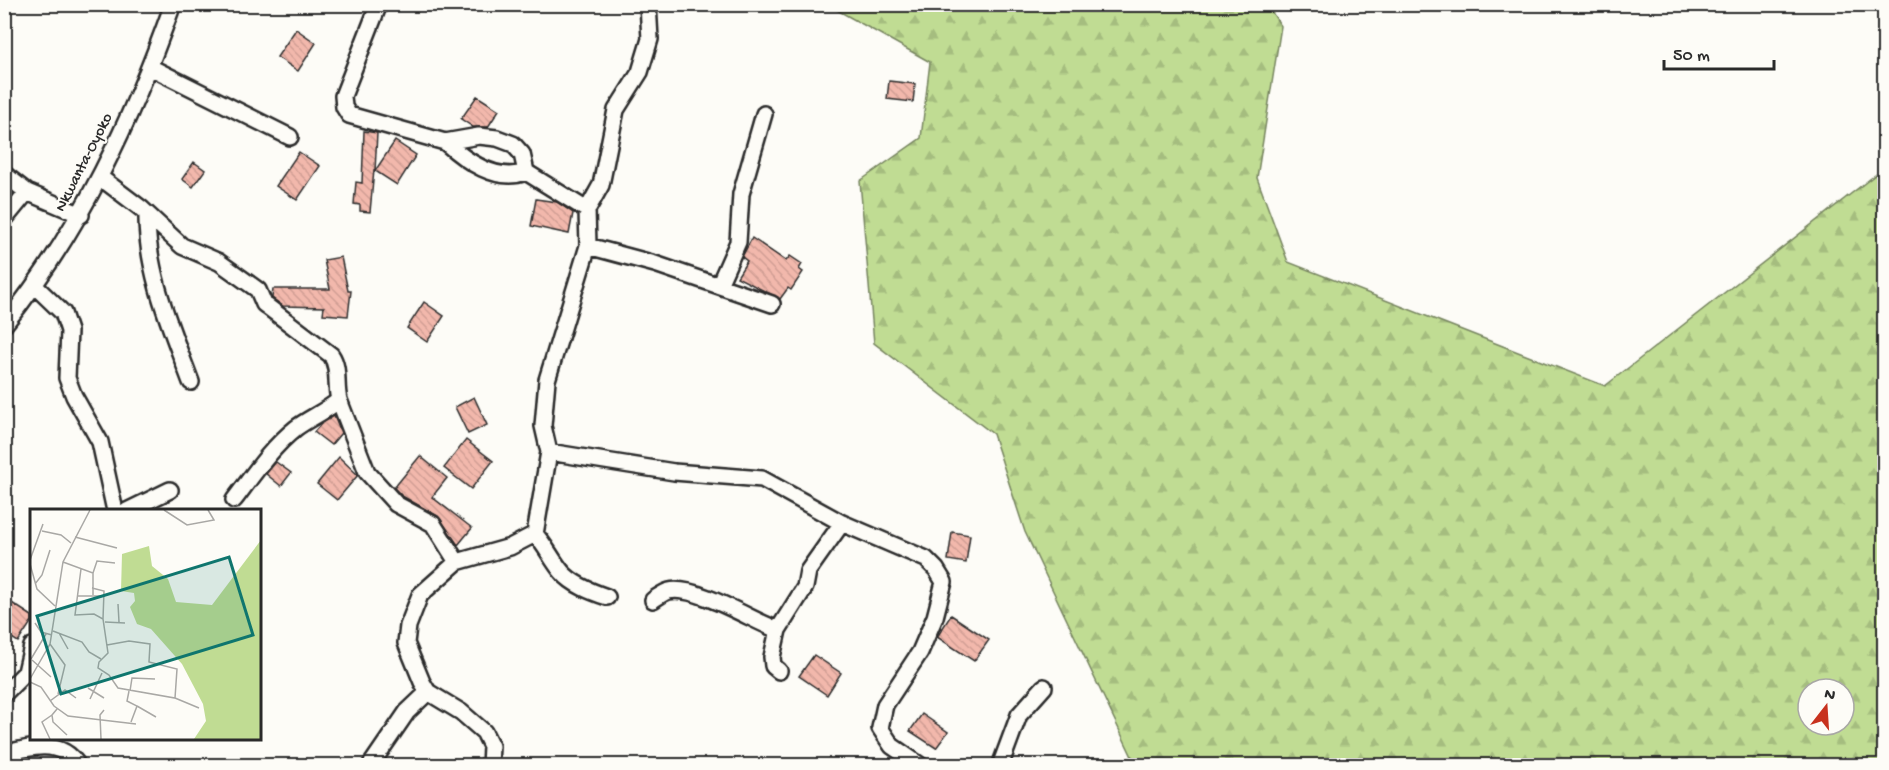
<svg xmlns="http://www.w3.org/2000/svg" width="1889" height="770" viewBox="0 0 1889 770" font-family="'Gochi Hand',sans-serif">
<defs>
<pattern id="forest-firs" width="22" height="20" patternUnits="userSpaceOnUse" patternTransform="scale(1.5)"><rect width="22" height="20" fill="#c0dc93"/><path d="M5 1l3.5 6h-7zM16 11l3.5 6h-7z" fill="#a5bd7f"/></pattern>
<pattern id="building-back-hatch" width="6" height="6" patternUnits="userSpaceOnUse" patternTransform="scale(1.5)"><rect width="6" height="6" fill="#f2b8ac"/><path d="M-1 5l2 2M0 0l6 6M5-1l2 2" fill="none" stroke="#d09e94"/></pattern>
</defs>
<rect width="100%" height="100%" fill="#fdfcf7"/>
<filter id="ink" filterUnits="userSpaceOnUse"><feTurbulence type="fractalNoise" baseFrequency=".0167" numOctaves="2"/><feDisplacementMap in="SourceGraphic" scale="12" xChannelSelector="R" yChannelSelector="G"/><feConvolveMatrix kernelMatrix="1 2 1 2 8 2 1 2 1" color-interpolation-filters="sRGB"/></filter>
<g filter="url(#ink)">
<path fill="url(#forest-firs)" stroke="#76845f" stroke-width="1.5" fill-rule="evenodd" d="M828,5H1267L1281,26L1257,178L1288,262L1605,386L1884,168V765H1136L1025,532L993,434L874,343L860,181L921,138L930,62ZM1808,689H1844V725H1808Z"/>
<path fill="url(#building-back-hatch)" stroke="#2b2b2b" stroke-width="1.5" d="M296,29L316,43L298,71L277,57Z
M889,81L915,84L913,102L887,99Z
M477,96L499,110L488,127H473L461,119Z
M364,131L377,133L375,171L395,141L416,155L397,185L374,170L370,212L360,211V205L354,204L356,182L362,183Z
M299,152L320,166L297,200L276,186Z
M194,162L205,170L193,187L182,179Z
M536,199L557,202L573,213L569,234L531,226Z
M752,238L786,261L790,256L802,264L799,269L803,272L791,290L788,288L780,299L737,277L747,261L742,257Z
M341,257L348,291H351L348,316L323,314L324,307L283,306L272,298L273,289H330L324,260Z
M424,302L444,316L427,342L407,328Z
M474,397L487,425L468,434L455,407Z
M334,416L341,433L331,445L314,432L321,424Z
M466,440L493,461L471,489L444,468Z
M420,456L447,478L432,497L472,528L458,545L438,516L402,496L394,488Z
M339,457L358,475L337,500L317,484Z
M276,462L291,473L281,486L266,474Z
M952,532L970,535L966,563L948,560Z
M4,598L32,616V621L18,642L4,633Z
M951,615L989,640L974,661L937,637Z
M814,655L841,673L827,695L799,676Z
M922,714L948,732L936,748L910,731Z"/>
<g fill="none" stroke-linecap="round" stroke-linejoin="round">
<g stroke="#2b2b2b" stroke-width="20">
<path id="minor" d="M379,4L343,96L344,107L349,115L445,142L479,136L497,138L513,144L522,154L526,172L587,210L588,246L547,380L543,426L549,452L535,534L510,547L457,562L420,595L408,626L406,643L422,682L428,692L461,712L484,732L491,746L490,766
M150,67L290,137
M445,142C466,161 496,183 526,172
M4,174L27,192L81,215
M101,178L142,209L182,246L219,262L258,290L264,304L331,355C340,368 335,385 339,400L367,472L396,504L433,524L457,562
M587,210L601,185L616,110L640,72L650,39L648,4
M147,214C146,272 171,328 191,382
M4,220L27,192
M588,246L655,264L772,304
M719,285L738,242L741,194L764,114
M36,287L63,313L69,331L67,378L74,396L100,442L115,511
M4,325C81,230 132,119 173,4
M549,452L674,472L762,479L842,523L926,559L936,569L944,582L935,617L920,652L885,705L880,728L892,746L921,766
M234,500C253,475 271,448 296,428C309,418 325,412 339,400
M127,511L170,490
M535,534C546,546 552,560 562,572C573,585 592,592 607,597
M653,600C658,597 664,592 669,591C696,585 753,621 778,630
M779,671L773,666L772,657L778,630L805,587L808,571L842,523
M4,694L26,672L32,646
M4,754C29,747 62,738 78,766
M370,766L407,712L428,692
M1000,766L1019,715L1044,687"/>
</g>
<use href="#minor" stroke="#fdfcf7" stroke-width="15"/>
</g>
</g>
<g text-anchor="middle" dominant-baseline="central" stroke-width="4.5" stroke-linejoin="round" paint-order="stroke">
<g font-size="16" fill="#2b2b2b" stroke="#fdfcf7">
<text transform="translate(85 163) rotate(-63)">Nkwanta-Oyoko</text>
</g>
</g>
<g transform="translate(30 509)">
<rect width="231" height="231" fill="#fdfcf7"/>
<path d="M231,31V230H164L176,212L173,195L152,155L121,120L107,115L100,98L105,92L104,84L91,82L92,45L119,37L122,57L138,70L146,93L182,96Z" fill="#c0dc93"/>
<path fill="none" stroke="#a9a8a5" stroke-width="1.5" d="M134,1L157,16L184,11L178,1M12,22L31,26L41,34M45,28L87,39M0,51L13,15M33,53L63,64V86M0,55L7,80L25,97M51,60L45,106L64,105L73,110L78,144L69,153L68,159L79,166L88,179L145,189L147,160L119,153L120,135L99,132L77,136M63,64L67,52L85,54M5,75L12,66L20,41M62,79L74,82L73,110M47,87H73M88,95L89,113M75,113L95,114M5,114L11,123L22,126M23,122L52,133L59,143L71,150M29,124L38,140M20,135L35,156L28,185M1,150L16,125M2,151L21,168M0,170L20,135L33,53L60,1M0,173L11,178L24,197L38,207L106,215M58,179L74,189M99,182L97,192L107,197L101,213M100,182L102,169L125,170M145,189L169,199M60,190L72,164M20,192L35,181L46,189M107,197L126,208M27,200L22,206L23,213L37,226M20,230L12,213L22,206M71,230L70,206L74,201"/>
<path fill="#0f766e" fill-opacity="0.15" stroke="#0f766e" stroke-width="3" d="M199,48L223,126L31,185L7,107Z"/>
<rect width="231" height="231" fill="none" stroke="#2b2b2b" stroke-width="3"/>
</g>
<rect width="1889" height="770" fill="none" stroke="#fdfcf7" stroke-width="24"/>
<rect x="12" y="12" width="1865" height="746" fill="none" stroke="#2b2b2b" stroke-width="2" filter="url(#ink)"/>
<g transform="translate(1826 707) rotate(17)"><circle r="28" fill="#fdfcf7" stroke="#a9a8a5" stroke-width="1.5"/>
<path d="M0-4.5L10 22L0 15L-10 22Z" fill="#c8321e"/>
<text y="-9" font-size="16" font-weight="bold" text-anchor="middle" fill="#2b2b2b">N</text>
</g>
<path d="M1664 60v9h110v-9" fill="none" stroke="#2b2b2b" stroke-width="3"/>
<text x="1673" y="60" font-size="18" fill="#2b2b2b" stroke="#fdfcf7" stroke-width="4.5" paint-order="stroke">50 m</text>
</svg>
